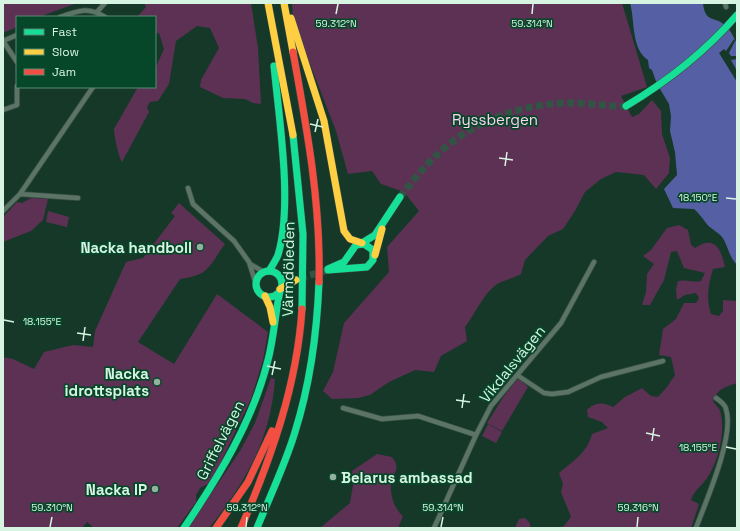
<svg xmlns="http://www.w3.org/2000/svg" width="740" height="531" viewBox="0 0 740 531" font-family="'Space Grotesk',sans-serif">
<rect width="100%" height="100%" fill="#153828"/>
<path fill="#5d3154" d="M3,3H77L39,17H17V27L3,33Z
M144,3H251L258,48L261,104L253,103L245,99L223,98L200,87L201,80L219,48L210,28L197,26L176,41L169,84L158,101L150,102L147,107L149,112L122,162C119,158 114,136 114,129L138,87H155V69L164,49L159,33L155,34V17H137L146,7Z
M292,3H622L647,87L621,96L632,117L639,114L652,100L661,111L662,134L670,158L669,173L656,189L644,175L616,172L601,179L585,192L575,211L563,229L548,236L525,260L521,274C514,278 504,280 497,284C483,294 475,314 465,327L467,341L441,356L434,372L415,370L389,382L370,395L358,398L332,399L323,391L333,372L344,323L389,272L387,247L419,211L404,192L381,184L372,171L348,174L336,131L293,20Z
M31,198L48,199L43,220L31,231L3,242V217L17,202L22,203Z
M179,203L225,244C208,267 210,275 180,279L138,342L174,364L217,294L268,332L263,360L251,399L219,466L208,484L200,488L196,495V502L177,528H94L87,522L82,528H3V357L13,359L34,369L44,352L73,345L93,347L95,331L126,262L143,258L175,216L171,213Z
M48,211L69,217L67,227L46,222Z
M679,225L688,230L691,245L695,248C714,235 721,248 725,267L713,269C708,285 706,298 711,314L719,316L723,311V300L737,301V383C725,387 717,389 713,401C715,405 719,407 720,411C726,430 719,458 709,475C703,486 695,488 691,500L699,504L691,528H558L564,526L571,517L561,492L563,484L559,473C573,461 587,453 592,434L608,428L602,422L588,417L587,410C595,402 603,402 613,407L625,397L642,388L651,396L658,397L667,387L675,375L671,357L659,355L663,329L676,319L684,303H696L699,298L696,293L685,295L677,300L676,289L678,281C686,279 692,283 701,281L705,273L684,268L677,251L671,252L664,280L650,305H642L646,292L647,274L654,264L643,256L651,250L667,228Z
M271,378L275,379C271,439 245,483 209,528H188L240,451L255,423Z
M517,380H520L528,387L502,431L487,423L504,396Z
M488,424L502,432L496,443L482,436Z
M377,454L392,457C403,471 391,472 391,485C390,495 395,510 403,516L398,528H320L350,503L353,485L352,471Z
M525,518L530,523V528H515L519,519Z"/>
<path fill="#5560a4" d="M630,3H703C705,23 714,16 725,25C731,30 734,38 737,44V265C729,256 729,250 724,240C720,232 711,230 706,223C702,218 699,213 694,209L673,208L664,189L677,175L675,152L670,131L671,116L669,104L657,84L652,70L649,68L648,60C631,49 635,20 630,3Z"/>
<path fill="#153828" d="M734,39L735,41L729,53L731,56H737V59L731,60L737,71V82L719,53L724,49L726,51Z"/>
<g fill="none" stroke-linecap="round" stroke-linejoin="round">
<path stroke="#325444" stroke-width="7" stroke-dasharray="7 3.5" stroke-linecap="butt" d="M400,197C412,182 425,165 440,152C474,121 520,105 565,103C585,102 606,107 626,106
M300,278L328,270"/>
<g stroke="#374e43" stroke-width="6">
<path id="street" d="M725,3L726,7
M97,12L105,3
M60,17C78,11 88,6 105,17
M17,35L3,41L17,62
M3,110L17,105V86
M188,188L193,204L234,241L249,262L256,284
M20,194L78,198
M3,211L20,194L93,87
M250,264L264,272
M517,375L544,393L552,394L568,392L601,377L663,361
M343,408L382,419L418,416L476,435
M434,528L476,435L491,406L561,323L594,262
M696,528C706,501 735,436 726,409C725,404 720,401 716,398"/>
</g>
<g stroke="#374e43" stroke-width="8">
<path id="fast" d="M626,106C668,81 705,52 737,15
M293,135L303,234L302,309
M362,243L375,235L400,197
M328,269L344,262L356,245L364,244L373,250V260L367,267L328,270
M269,271C272,266 276,260 278,255C293,205 279,119 274,66
M256 284a13 13 0 1 1 26 0a13 13 0 1 1-26 0Z
M184,528C219,476 253,421 268,360C274,337 275,314 280,291
M257,528C270,496 285,465 295,432C310,384 317,333 319,282"/>
</g>
<g stroke="#374e43" stroke-width="8">
<path id="slow" d="M268,3L293,135
M284,3L293,52
M291,18L324,121L344,231L350,239L362,243
M375,255L382,229
M280,289L296,280
M265,296L270,307L273,322"/>
</g>
<g stroke="#374e43" stroke-width="8">
<path id="jam" d="M293,52C307,129 321,204 319,282
M216,528L248,482L272,431
M241,528C271,458 297,386 302,309"/>
</g>
<use href="#street" stroke="#5b7466" stroke-width="4.5"/>
<use href="#fast" stroke="#16e098" stroke-width="7"/>
<use href="#slow" stroke="#ffcf43" stroke-width="7"/>
<use href="#jam" stroke="#f24e42" stroke-width="7"/>
</g>
<path fill="none" stroke="#d6f4e1" stroke-width="1.5" d="M336,14L338,4M532,14L533,4M310,124L323,127M315,132L318,119M499,158L513,160M505,166L507,152M726,198L736,199M4,320L14,322M77,333L91,335M83,341L85,327M267,366L281,369M272,375L275,361M456,400L470,402M462,408L464,394M646,433L660,436M652,441L654,428M726,447L736,449M50,527L52,517M246,527L247,517M441,527L443,517M637,527L638,517"/>
<g fill="#92b2a0" stroke="#064729" stroke-width="1.5">
<circle cx="200" cy="247" r="4"/>
<circle cx="157" cy="382" r="4"/>
<circle cx="333" cy="477" r="4"/>
<circle cx="155" cy="489" r="4"/>
</g>
<g text-anchor="middle" dominant-baseline="central" stroke-width="3.5" stroke-linejoin="round" paint-order="stroke">
<g font-size="15" fill="#fdd3f1" stroke="#064729">
<text x="495" y="119">Ryssbergen</text>
</g>
<g font-size="15" font-weight="bold" fill="#d6f4e1" stroke="#064729" text-anchor="end">
<text x="192" y="247">Nacka handboll</text>
<text x="149" y="373">Nacka<tspan x="149" dy="17">idrottsplats</tspan></text>
<text x="341" y="477" text-anchor="start">Belarus ambassad</text>
<text x="147" y="489">Nacka IP</text>
</g>
<g font-size="15" fill="#d6f4e1" stroke="#064729">
<text transform="translate(288 269) rotate(-89)">Värmdöleden</text>
<text transform="translate(512 364) rotate(-51)">Vikdalsvägen</text>
<text transform="translate(220 440) rotate(-63)">Griffelvägen</text>
</g>
</g>
<g font-size="10" text-anchor="middle" fill="#d6f4e1" stroke="#064729" stroke-width="3.5" stroke-linejoin="round" paint-order="stroke">
<text x="336" y="27">59.312°N</text>
<text x="532" y="27">59.314°N</text>
<text x="698" y="201">18.150°E</text>
<text x="42" y="325">18.155°E</text>
<text x="698" y="451">18.155°E</text>
<text x="52" y="511">59.310°N</text>
<text x="247" y="511">59.312°N</text>
<text x="443" y="511">59.314°N</text>
<text x="638" y="511">59.316°N</text>
</g>
<rect width="740" height="531" fill="none" stroke="#d6f4e1" stroke-width="8"/>
<rect x="16" y="16" width="140" height="72" fill="#064729" stroke="#598c73"/>
<rect x="24" y="29" width="20" height="6" fill="#16e098" stroke="#598c73"/>
<text x="52" y="36" font-size="12" fill="#d6f4e1">Fast</text>
<rect x="24" y="49" width="20" height="6" fill="#ffcf43" stroke="#598c73"/>
<text x="52" y="56" font-size="12" fill="#d6f4e1">Slow</text>
<rect x="24" y="69" width="20" height="6" fill="#f24e42" stroke="#598c73"/>
<text x="52" y="76" font-size="12" fill="#d6f4e1">Jam</text>
</svg>
